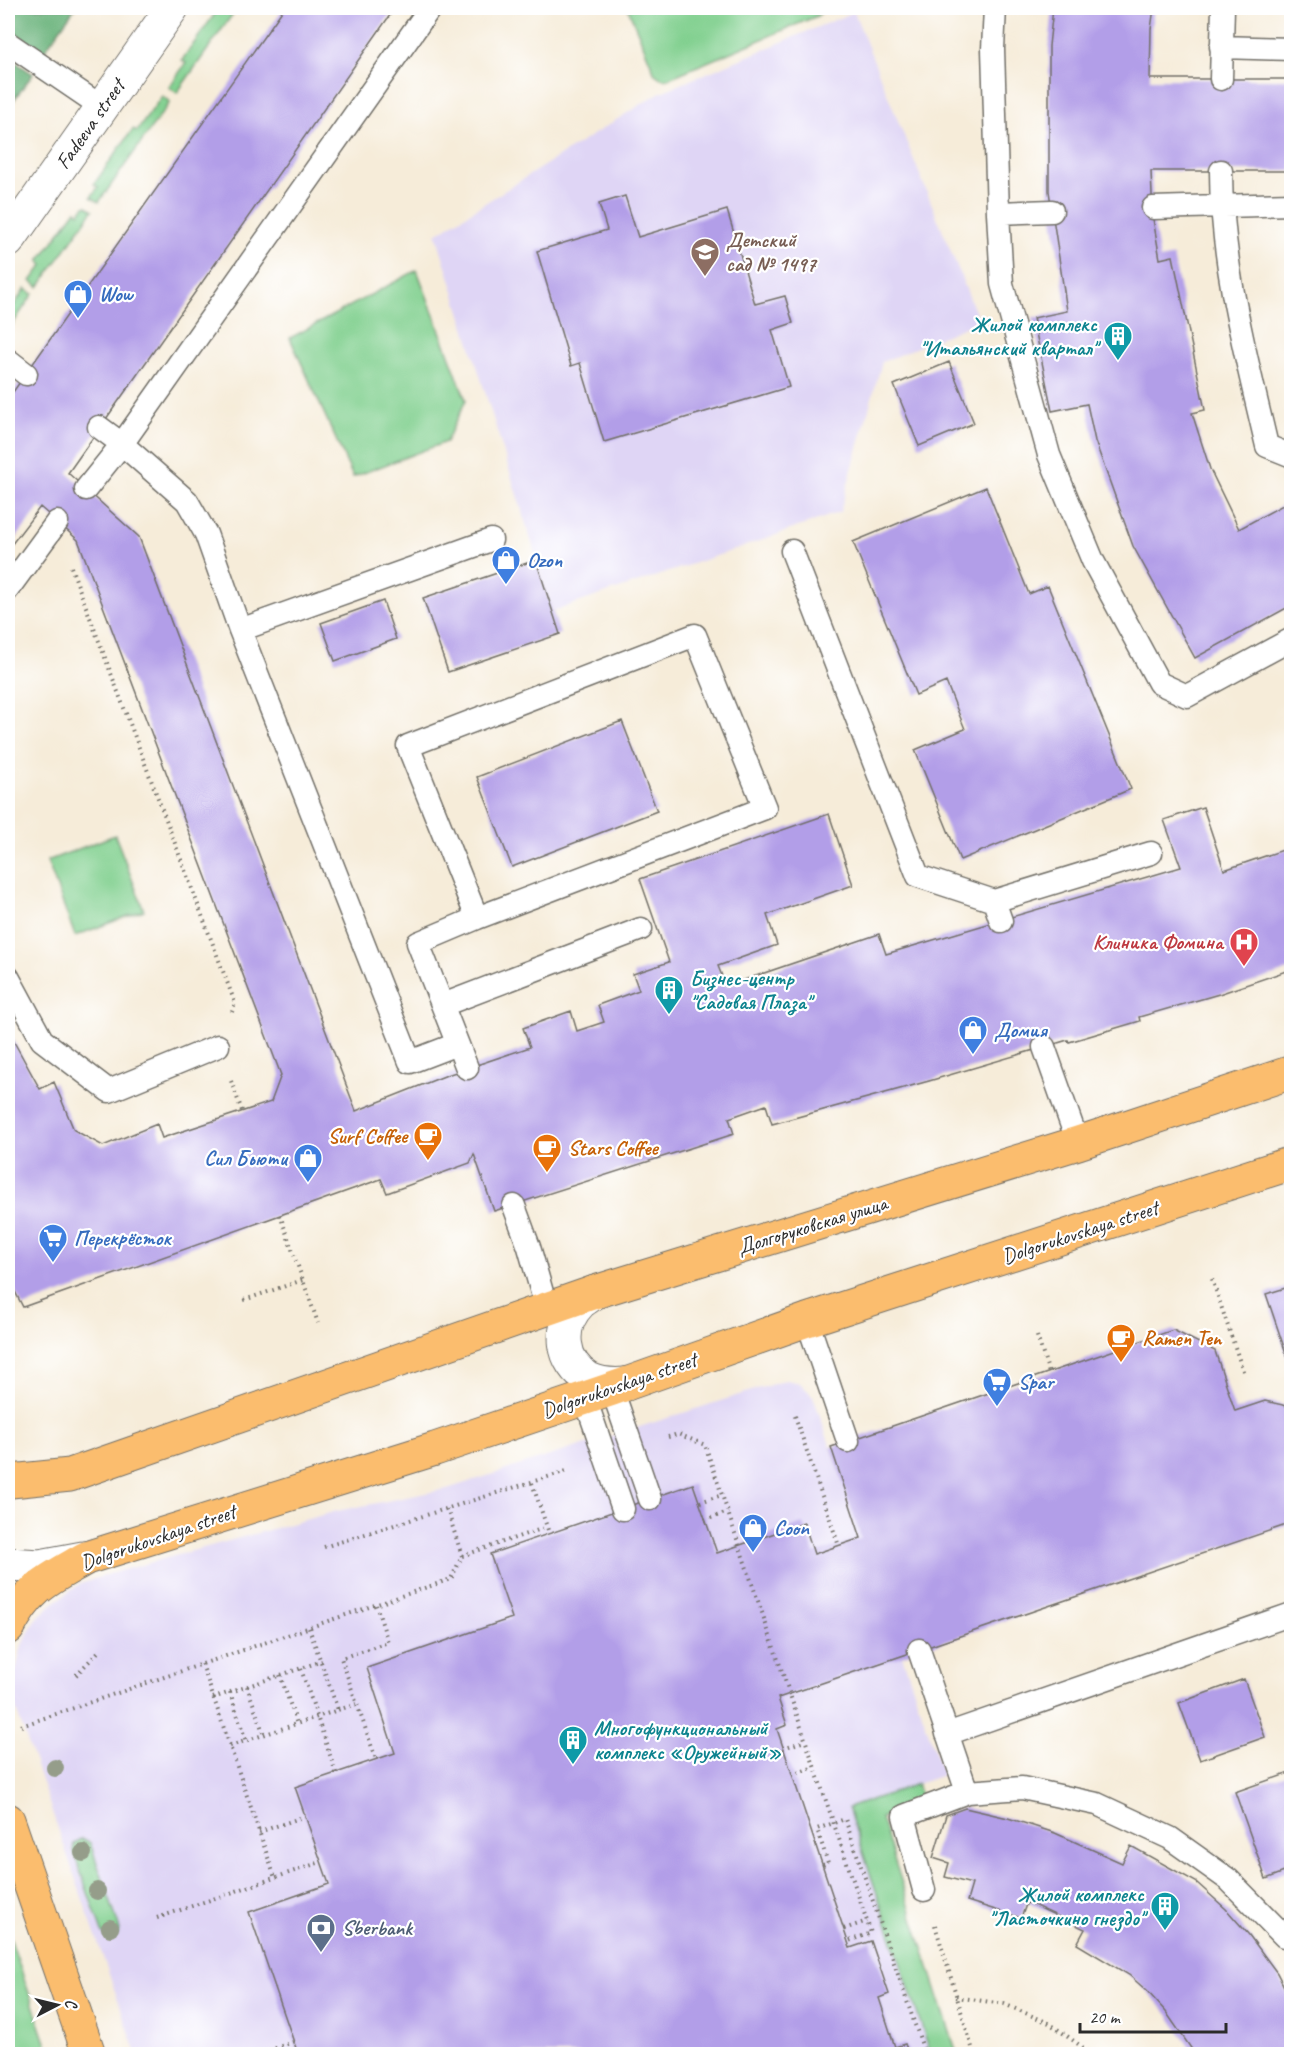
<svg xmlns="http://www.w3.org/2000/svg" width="1299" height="2062" viewBox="0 0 1299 2062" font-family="Caveat,sans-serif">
<rect width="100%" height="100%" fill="#fff"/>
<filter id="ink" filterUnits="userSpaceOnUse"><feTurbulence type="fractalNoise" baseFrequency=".0167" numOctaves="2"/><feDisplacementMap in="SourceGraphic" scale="12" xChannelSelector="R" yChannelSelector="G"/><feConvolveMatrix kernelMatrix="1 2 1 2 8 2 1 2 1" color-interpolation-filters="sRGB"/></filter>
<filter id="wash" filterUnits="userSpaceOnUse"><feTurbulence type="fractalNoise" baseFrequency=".008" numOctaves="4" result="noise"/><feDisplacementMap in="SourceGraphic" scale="24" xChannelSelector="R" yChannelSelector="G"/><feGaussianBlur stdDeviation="1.35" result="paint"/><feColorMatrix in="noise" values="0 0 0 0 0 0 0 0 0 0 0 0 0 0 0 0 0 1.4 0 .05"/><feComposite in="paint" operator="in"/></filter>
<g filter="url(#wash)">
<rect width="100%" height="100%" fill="#f6ecd9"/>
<path fill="#dfd5f5" d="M854,12L979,321L882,362L840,512L734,550L553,611L436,234L659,93Z
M786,1380L800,1383L813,1396L943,1775L857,1805L937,2054H137L15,1706V1674L22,1645L35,1620L52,1604L80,1584L109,1574L337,1511L447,1489Z"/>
<path fill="#82d090" stroke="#567e5e" stroke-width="1.5" d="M219,8H237L177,93L169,87L186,63L182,60Z
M628,8H826L817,16L667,79L661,78L655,74Z
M162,96L170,102L99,202L91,197L98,187L94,184L133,129L137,131Z
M86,205L93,210L39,287L31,281L43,265L39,261L76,210L79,213Z
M417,270L466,400L446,442L353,477L290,338Z
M25,289L33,294L8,331V306L10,303L14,305Z
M115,835L144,910L75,936L47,861Z
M917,1784L923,1802L881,1818L957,2054H931L848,1808Z
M81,1839L86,1840L90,1843L119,1926L118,1935L112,1938L105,1936L102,1932L73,1851L74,1844Z
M8,1932L50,2054H8Z"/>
<path fill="#69b27a" stroke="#4a6e52" stroke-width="1.5" d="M8,8H75L43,53L8,29Z
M8,57L33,74L8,108Z"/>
<g id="blocks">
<path fill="#b29ee8" d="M284,8H395L68,473L139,537L356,1111L447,1075L530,1047L523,1028L571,1011L577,1031L604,1022L598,1005L639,990L633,974L669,962L640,879L829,814L853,885L767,915L777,945L718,966L726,986L879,934L886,954L1181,867L1164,820L1203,807L1224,870L1292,847V969L1219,994L1139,1017L1140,1021L1069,1042L1068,1040L929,1081L772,1124L766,1105L729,1118L734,1134L494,1211L474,1154L470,1163L387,1193L381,1179L23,1307L8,1278V1031L40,1089L54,1082L74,1130L103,1146L157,1124L162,1138L271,1102L281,1075L78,540L40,507L8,549V399Z
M1053,8H1154L1151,29L1150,79H1292V171H1151L1153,219L1160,259L1173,256L1205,410L1192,413L1210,469L1239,529L1292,500V605L1195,658L1133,546L1095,441L1087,404L1052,411L1033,318L1067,311L1049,191V46Z
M625,196L638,237L727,210L755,304L785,296L793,323L772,330L789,387L604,442L580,363L571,366L537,251L607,230L599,204Z
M949,362L974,423L919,446L894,385Z
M986,487L1029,594L1048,586L1131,789L960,860L915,750L965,729L946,682L916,695L853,542Z
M536,560L560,634L448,672L423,598Z
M383,601L396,639L335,661L321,623Z
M622,721L657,811L512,867L477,777Z
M1292,1286V1368H1291L1266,1294Z
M1173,1330L1215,1351L1235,1411L1265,1401L1292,1407V1523L778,1698L787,1725L777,1729L850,1948L871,1941L889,1994L879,1998L895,2047L905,2044L909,2054H298L249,1912L329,1884L295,1787L395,1753L367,1668L512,1618L490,1554L693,1484L717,1553L804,1523L814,1554L861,1538L831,1447Z
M1244,1679L1265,1737L1200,1760L1179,1703Z
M1292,1772V1869L1266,1879L1235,1792Z
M965,1808L1008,1818L1055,1833L1122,1863L1131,1846L1196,1882L1226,1909L1249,1935L1277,1973L1292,2002V2054H1195L1166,2012L1147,1991L1129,1975L1077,1944L1085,1929L1027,1902L1021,1918L967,1901L972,1884L945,1877L949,1863L933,1858L946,1815Z"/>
</g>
</g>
<g filter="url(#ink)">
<use href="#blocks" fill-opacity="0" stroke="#726f68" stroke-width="1.5"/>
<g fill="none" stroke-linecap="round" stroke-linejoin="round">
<g stroke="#726f68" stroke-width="25">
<path id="service" d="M995,8L993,49L998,213L1002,284L1049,455L1093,561L1159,683L1187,696L1292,639
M8,43L102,107
M1221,47L1292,49
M1221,79L1223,8
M1221,171C1221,264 1246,356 1267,446L1292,456
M1153,208L1292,204
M998,213L1052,211
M8,360L26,374
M99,427L122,444L187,501L206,534L240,630L410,1062L457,1044
M86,489L122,444L430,8
M792,551L918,876L994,901L1001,921
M8,589L57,522
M240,630L491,540
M994,901L1151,853
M8,977L42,1040L109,1091L218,1046
M443,1005L641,929
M1044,1047L1078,1143
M467,1068L418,943L477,918L765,808L695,635L408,746L477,918
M514,1206L529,1247L547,1310
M807,1320L848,1441
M612,1389L650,1499
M585,1398L623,1509
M919,1650L967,1792
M947,1734L1292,1614
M924,1890L904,1816L967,1792L1022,1788L1097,1804L1170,1838L1229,1880L1284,1936L1292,1935"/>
</g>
<g stroke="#726f68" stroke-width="35">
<path id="minor" d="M595,1292C590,1296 584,1299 580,1303C557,1326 561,1363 589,1379C601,1385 614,1385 626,1384
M8,1564L40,1566L83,1558"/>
</g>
<g stroke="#726f68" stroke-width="35">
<path id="tertiary" d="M8,241L172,8"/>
</g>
<g stroke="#726f68" stroke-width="35">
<path id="primary" d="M8,1479L11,1481L70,1475L595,1292L1078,1143L1292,1072
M8,1628C29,1587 48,1580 86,1558L435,1449L612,1389L807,1320L1292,1163
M8,1820L89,2054"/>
</g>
<path stroke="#726f68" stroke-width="4" stroke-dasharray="1.5 4.5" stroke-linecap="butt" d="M71,567L235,1003L232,1012
M231,1081L242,1111
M280,1215L318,1323
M1212,1279L1244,1374
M244,1300L303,1280
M1037,1336L1049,1373
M8,1381L13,1379
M795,1416L839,1546
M668,1437L678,1434L705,1445L871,1933L849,1941
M532,1483L549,1533
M700,1502L722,1495
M705,1520L728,1512
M324,1547L570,1470
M462,1556L547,1527
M376,1605L388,1642L341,1658L376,1759
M309,1628L338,1710
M202,1664L275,1878
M301,1669L336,1773
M76,1675L99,1651
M280,1675L297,1724
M247,1686L264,1735
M230,1692L246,1741
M213,1698L322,1661
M21,1726L451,1579L462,1556L447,1509
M230,1746L356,1704
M783,1748L805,1741
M792,1775L814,1767
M259,1832L306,1816
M823,1865L828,1863L817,1829L845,1819L925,2054
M157,1918L321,1862
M935,1925L974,2054
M844,1929L867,1921
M956,1997L1004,2004L1049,2023L1092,2054
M258,2054L293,2042"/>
<use href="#service" stroke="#fff" stroke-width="22"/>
<use href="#minor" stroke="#fff" stroke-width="33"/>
<use href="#tertiary" stroke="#fff" stroke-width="33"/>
<use href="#primary" stroke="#fbbd6e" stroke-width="33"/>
</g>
<g fill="#959d8a">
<circle cx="55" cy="1768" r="9"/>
<circle cx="83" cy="1853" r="9"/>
<circle cx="97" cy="1891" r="9"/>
<circle cx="110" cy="1928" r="9"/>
</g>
</g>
<defs>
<g id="school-pin" transform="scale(1.5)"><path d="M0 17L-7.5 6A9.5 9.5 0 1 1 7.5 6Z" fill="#8d6e63" stroke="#fff"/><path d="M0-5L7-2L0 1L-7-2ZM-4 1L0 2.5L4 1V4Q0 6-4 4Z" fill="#fff"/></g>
<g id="shop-pin" transform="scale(1.5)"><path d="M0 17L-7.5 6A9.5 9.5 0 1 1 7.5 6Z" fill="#3f7fe0" stroke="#fff"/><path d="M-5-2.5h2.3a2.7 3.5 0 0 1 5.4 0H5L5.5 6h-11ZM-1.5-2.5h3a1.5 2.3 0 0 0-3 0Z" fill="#fff"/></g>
<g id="building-pin" transform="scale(1.5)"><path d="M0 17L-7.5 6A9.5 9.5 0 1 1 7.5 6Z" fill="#0f9aa8" stroke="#fff"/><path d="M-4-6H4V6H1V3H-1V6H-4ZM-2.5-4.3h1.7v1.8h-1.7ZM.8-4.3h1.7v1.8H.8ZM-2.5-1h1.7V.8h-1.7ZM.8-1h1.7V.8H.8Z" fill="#fff"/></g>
<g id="hospital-pin" transform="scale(1.5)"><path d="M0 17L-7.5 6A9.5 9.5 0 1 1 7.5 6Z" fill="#e0444e" stroke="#fff"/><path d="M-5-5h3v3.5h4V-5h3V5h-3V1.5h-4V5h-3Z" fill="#fff"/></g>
<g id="cafe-pin" transform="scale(1.5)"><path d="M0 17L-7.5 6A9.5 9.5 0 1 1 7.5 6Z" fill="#e8710a" stroke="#fff"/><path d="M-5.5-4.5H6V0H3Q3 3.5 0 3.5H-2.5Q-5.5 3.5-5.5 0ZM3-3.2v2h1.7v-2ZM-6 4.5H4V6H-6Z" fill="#fff"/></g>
<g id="supermarket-pin" transform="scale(1.5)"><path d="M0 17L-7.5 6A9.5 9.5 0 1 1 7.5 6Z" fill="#3f7fe0" stroke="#fff"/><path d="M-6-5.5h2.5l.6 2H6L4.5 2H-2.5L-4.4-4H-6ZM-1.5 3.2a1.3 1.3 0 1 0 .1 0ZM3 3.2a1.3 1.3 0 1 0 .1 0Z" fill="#fff"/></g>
<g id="bank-pin" transform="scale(1.5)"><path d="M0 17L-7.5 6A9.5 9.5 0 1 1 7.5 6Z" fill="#5c6f8a" stroke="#fff"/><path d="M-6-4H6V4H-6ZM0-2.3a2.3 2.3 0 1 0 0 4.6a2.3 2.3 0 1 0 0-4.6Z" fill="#fff"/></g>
</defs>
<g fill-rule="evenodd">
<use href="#school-pin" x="705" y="252"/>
<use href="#shop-pin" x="78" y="294"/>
<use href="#building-pin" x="1118" y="336"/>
<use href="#shop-pin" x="506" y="560"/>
<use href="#hospital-pin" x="1244" y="942"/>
<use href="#building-pin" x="669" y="990"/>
<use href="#shop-pin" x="973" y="1030"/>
<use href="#cafe-pin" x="428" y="1136"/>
<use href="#cafe-pin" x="547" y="1148"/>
<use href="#shop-pin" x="308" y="1158"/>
<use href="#supermarket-pin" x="53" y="1238"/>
<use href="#cafe-pin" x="1121" y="1338"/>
<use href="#supermarket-pin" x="997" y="1382"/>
<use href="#shop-pin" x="753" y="1528"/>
<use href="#building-pin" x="573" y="1740"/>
<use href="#building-pin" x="1165" y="1906"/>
<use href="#bank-pin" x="321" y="1928"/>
</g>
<g text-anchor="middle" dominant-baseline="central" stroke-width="4.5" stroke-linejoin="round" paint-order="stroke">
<g font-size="21" fill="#2b2b2b" stroke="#fff">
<text transform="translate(90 124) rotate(-55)">Fadeeva street</text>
<text transform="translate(812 1225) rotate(-17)">Долгоруковская улица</text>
<text transform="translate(1080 1232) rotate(-18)">Dolgorukovskaya street</text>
<text transform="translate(619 1385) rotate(-19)">Dolgorukovskaya street</text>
<text transform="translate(158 1537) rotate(-19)">Dolgorukovskaya street</text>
</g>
<g font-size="21" font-weight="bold" fill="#785e54" stroke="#fff" text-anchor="start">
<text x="726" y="240">Детский<tspan x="726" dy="24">сад № 1497</tspan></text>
</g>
<g font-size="21" font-weight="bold" fill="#366cbe" stroke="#fff" text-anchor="start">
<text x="99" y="294">Wow</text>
<text x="527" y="560">Ozon</text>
<text x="994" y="1030">Домия</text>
<text x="287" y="1158" text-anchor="end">Сил Бьюти</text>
<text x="74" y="1238">Перекрёсток</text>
<text x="1018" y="1382">Spar</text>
<text x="774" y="1528">Coon</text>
</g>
<g font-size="21" font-weight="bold" fill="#0d838f" stroke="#fff" text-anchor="end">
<text x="1097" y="324">Жилой комплекс<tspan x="1097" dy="24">"Итальянский квартал"</tspan></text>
<text x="690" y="978" text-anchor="start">Бизнес-центр<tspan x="690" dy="24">"Садовая Плаза"</tspan></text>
<text x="594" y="1728" text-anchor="start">Многофункциональный<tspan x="594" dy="24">комплекс «Оружейный»</tspan></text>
<text x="1144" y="1894">Жилой комплекс<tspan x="1144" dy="24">"Ласточкино гнездо"</tspan></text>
</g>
<g font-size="21" font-weight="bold" fill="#be3a42" stroke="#fff" text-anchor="end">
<text x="1223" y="942">Клиника Фомина</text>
</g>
<g font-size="21" font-weight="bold" fill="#c56008" stroke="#fff" text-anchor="start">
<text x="407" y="1136" text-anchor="end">Surf Coffee</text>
<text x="568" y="1148">Stars Coffee</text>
<text x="1142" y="1338">Ramen Ten</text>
</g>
<g font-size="21" font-weight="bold" fill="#4e5e75" stroke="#fff" text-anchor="start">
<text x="342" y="1928">Sberbank</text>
</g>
</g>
<rect width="1299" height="2062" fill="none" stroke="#fff" stroke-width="30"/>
<g transform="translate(57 2005) rotate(83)" stroke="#ffffff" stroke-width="4.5" paint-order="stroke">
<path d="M0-4.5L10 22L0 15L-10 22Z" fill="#2b2b2b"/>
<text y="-9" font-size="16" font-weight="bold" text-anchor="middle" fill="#2b2b2b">С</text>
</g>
<path d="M1080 2023v9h146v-9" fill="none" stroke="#2b2b2b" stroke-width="3"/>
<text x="1089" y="2023" font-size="18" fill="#2b2b2b" stroke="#ffffff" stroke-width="4.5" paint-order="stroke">20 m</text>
</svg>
